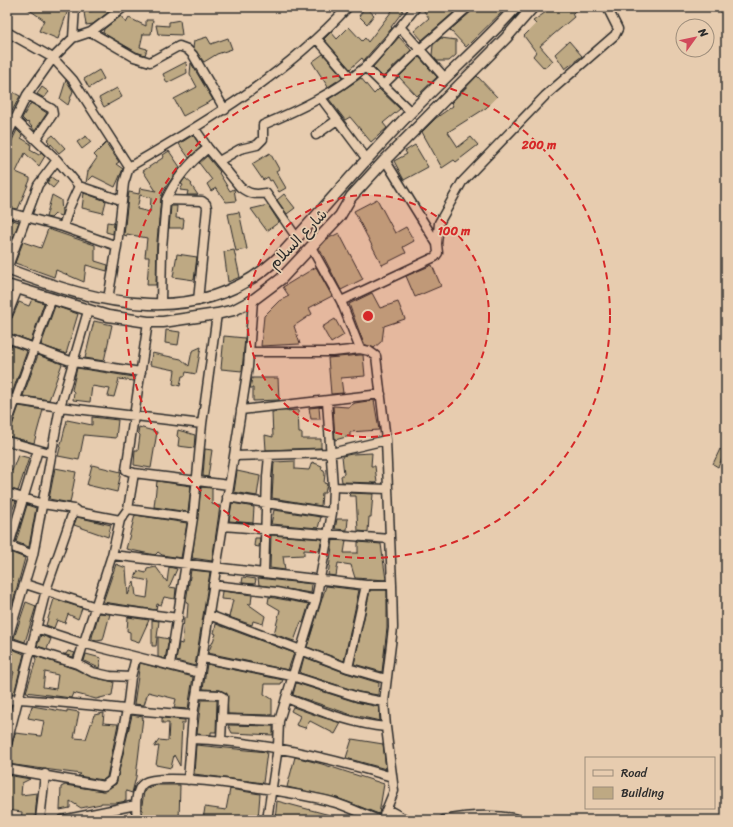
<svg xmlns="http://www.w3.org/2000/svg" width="733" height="827" viewBox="0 0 733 827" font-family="Sriracha,'Playpen Sans Arabic',sans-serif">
<rect width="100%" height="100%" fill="#e7ccaf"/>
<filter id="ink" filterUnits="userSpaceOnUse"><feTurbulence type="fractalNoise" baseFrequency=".025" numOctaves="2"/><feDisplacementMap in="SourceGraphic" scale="8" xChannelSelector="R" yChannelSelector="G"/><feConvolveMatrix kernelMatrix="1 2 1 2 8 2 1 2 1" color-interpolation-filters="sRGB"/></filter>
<g filter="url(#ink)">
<path fill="#bea983" stroke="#2b2b2b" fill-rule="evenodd" d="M25,7H43L48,10L50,7H69L58,39L39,31L44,20Z
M97,7H115L93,24L86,25L84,12L98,10Z
M365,7L374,15L367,24L359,16Z
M395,7H399L403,11L391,27L392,28L365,59L364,61L362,58L350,69L324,39L331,32L337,39L349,27L362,41L365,38L368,42Z
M421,7H460L422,40L414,31L429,18Z
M473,7H507L466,47L450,30L472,11Z
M542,7H580L572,14L574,17L540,46L553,61L544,68L533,56L536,52L524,36L536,24L533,21L546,12Z
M121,16L126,23L129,18L146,26V20H153L151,34H143L140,47L147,49L145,55L136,52L103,33L104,29Z
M180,20L182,35L158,34L156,25L169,26V22Z
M207,37L211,44L228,38L232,49L217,54L204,62L193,48L194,41Z
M399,37L411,50L383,77L373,67Z
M441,38L456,40V55L449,61H437L432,55L433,45Z
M569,41L582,56L565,69L555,54Z
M323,54L343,77L328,87L312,62Z
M419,57L437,77L417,96L399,77Z
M186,62L187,73L167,83L163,74Z
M191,63L213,100L183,116L174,99L197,87L190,74Z
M99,70L104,79L89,88L84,79Z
M477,76L497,97L486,108L448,132L458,147L471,137L478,145L456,162L454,160L442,168L422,132L436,118L453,106L451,103Z
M361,78L374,94L379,89L400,109L383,123L387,128L371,142L350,117L345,120L329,99Z
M66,80L73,91L68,105L60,99Z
M42,87L49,92L44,98L37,94Z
M117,88L122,97L104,107L99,98Z
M7,89L20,96L12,111L7,108Z
M31,103L47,113L35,131L28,122L27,123L22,118Z
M17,130L22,135L21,138L31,144L30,150L39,155L41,152L45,156L39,166L25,153L16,172L30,178V180L18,209L7,207V187L11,175L7,173L10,168L7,166V151Z
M53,135L65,148L59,153L51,144L50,146L48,144L49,142L47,140Z
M193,135L201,147L189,158L179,144Z
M86,136L91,142L82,149L77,142Z
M106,143L119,162L116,164L123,169L115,187L93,176L86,183L88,171L97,158L94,155Z
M415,145L428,167L404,180L394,161L407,154L405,151Z
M169,151L180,167L163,191L161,198L157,241L156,285H147L149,257H145L147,238L127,234V236L124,235L128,198L129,192L139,194L140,188L156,191L143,171L164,157L163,155ZM140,195L151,198L150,212L137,209Z
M270,153L279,169L276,171L286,188L279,192L272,180L270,181L268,177L263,180L252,164Z
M207,156L220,172L219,173L230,191L234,189L236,201L226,202L216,188L211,191L207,184L212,180L199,163Z
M51,177L58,182L53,188L47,183Z
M185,178L192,184L191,185L198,195H187L188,191L180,190L183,185L181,184Z
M84,193L106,201L103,213L82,208Z
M284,194L295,208L287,214L277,200Z
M52,195L61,200L62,213L61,216L55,214L51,218L46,217Z
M377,199L395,233L406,227L414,241L403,247L406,253L382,265L354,211Z
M268,205L279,222L267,231L251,209Z
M171,206H177L176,218L184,219L183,228H169Z
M239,212L247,249L236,251L228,214Z
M7,218L19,222L7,253Z
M107,222L114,223L113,234L106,232Z
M48,229L95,245V261L108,265L107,271L86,265L84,282L56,270L54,277L15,263L23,242L41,248Z
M339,233L363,279L341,290L319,248L327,239Z
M234,250L240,277L228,282L224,252Z
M177,254L197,257L194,280L173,277Z
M432,265L441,286L415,297L406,276Z
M316,267L332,296L309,308L312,314L294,326L300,344L261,346L264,316L279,301L289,296L283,287Z
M372,293L380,308L398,302L405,319L384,326L382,341L374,348L364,344L349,304Z
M32,299L44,303L31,341L7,333V321L12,318L19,302L29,306Z
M55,306L78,314L66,354L41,345Z
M335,319L344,335L331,343L322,327Z
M94,321L112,325L104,361L85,358Z
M166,330L180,332L178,345L165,343Z
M224,336L245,338L242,371L221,369Z
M7,344L27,351L12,393L7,392Z
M201,347L196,374L186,372L185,376H182L180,386L173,384L175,370L150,365L152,353L181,359L189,366L192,351Z
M38,355L62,364L49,400L23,396Z
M360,355H363L365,376L341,378L343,393L331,394L328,358Z
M77,368L134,377V381L119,379L114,397L108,396L110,389L92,386L90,402L73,400L74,392L72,390Z
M252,378H278L279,400L253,401V388H250Z
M374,400L379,430L350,432V436L335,440L333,406L348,407L355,403Z
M19,406L43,410L34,443L7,436L8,429L12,426Z
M319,407L320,419H311L309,408Z
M298,410L299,433H302V439H321V448L266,450L265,435L273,437L272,412Z
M92,417L118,420L116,438L84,435L79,460L58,456L67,420L92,425Z
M139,427L157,432L151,468L134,465L135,450H138L140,435L138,433Z
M178,430L195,435L194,448L178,446L179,438L177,436Z
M205,449L212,450L208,477L203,476Z
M720,449L725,453L718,467L713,464Z
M372,453L371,466H375L377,483L342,482L341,476L344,474L342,456L352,454Z
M18,455L29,458L18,491L7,488V469L12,471Z
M295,461V469L309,470L312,462L322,466L321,469L324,470L325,474L324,483L327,484L325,493H322L321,506L272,498L274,462Z
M92,465L121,472L117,492L87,485Z
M55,468L76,472L70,503L49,499Z
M237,471L260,476L257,496L234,492Z
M157,481L191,486L188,512L154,507Z
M201,487L212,488V504L220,506L212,561L192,558Z
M350,493L373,494L371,517H369L368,532L358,531L356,496H349Z
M7,499L16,501L7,523Z
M232,503L254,507L253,523L229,521Z
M27,505L36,508L29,547L16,542Z
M274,510L321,517L318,528L271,524Z
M135,515L187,523L181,558L162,555L158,552L155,555L126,549Z
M77,517L111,525L108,537L74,525Z
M337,519H348L347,530L335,529Z
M271,535L322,539L319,551L304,550V555L283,556L285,570L270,568Z
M255,538H260L259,547L254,546Z
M333,540L346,541L344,553H358V542L381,544L386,580L355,578L351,565L338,563L336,576L328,575Z
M7,551L25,558L8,620H7Z
M116,564L126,568L128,595L134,581L136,596L147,598L149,581L135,578L138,571L146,573L147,569L156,567L167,582L169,567L177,569L169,587L176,588L175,599L164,597L161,605L157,604L156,610L103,602Z
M191,570L210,572L195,666L176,661L179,643L182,644L184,618H187L188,604L186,601Z
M243,577L256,579L255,584L242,583Z
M258,578L312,584L311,593L259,585Z
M326,586L359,590L344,661L307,647Z
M370,590H387V628L382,672L354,664Z
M222,591L252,595L251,604H248L265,616L263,624L253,621L252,625L229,617L233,600L221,599Z
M269,597L309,604L303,623L301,622L294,641L274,634L280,610L268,603Z
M54,599L82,608L78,619L68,614L65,623L57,620L54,628L46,625Z
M26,602L36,606L25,642L14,638Z
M99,613L110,614L103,640L97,641L92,640V637Z
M128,617L149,620L139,642L130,639V632L127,631Z
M152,620L159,621L156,646H152Z
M216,624L294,653L288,670L208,653L216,634L214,633Z
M41,635L51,639L47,649L37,646Z
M158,637L169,639L165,659L158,657Z
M12,649L24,654L14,694H7V689H9L14,672L7,670Z
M68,651L75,653L73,657L63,654H66Z
M86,654L101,658L99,668L84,661Z
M35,656L75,669L91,677L114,682L112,695L96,699L73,693L71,698L26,692L36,660ZM45,672L58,675L56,689L43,687Z
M304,657L346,673L379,683L378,695L359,692L300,673Z
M140,663L193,677L188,709L174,708L176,699L148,692L144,705L134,704Z
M207,664L283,680L281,684H265L264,694L272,699V715L228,714L227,694L220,690L203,689Z
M296,683L356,702L379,707L380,721L349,714L293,695Z
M201,700H217L216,732H211V735L197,734Z
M7,705H11L7,721Z
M32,706L67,712V710L79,712L74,738L86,739L94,715L104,713L103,723L118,724L107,777L103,780L78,776L81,774L7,764V748L12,745L15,733L41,736L44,721L28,718Z
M293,707L321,717L341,723L335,734L310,721L305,728L296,725L300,716L291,711Z
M132,715L143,717L136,777L132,793L126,791V801L116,803H101V804L81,808L70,801V808L60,810L61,787L65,785L103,791L116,784Z
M162,718L185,720V723H182L180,766L174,755L171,768L156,765L159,746L154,747L159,740L168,741L169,723H162Z
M228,725L273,726V735L232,733Z
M352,739L383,744L386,769L346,758Z
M196,745L267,752L263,783L194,774Z
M295,757L322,764L384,784L379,814L337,798L287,787Z
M7,775L30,779L22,783L21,795L37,793L35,820H21L22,812L7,810Z
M157,785H180L179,820H142V805L144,792L147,788Z
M230,789L260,794L258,820H203L205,807L226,810Z
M277,801L341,818L340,820H275Z"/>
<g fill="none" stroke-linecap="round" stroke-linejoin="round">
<g stroke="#2b2b2b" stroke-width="11">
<path id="minor" d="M416,7L400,27L445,78
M7,32L53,58L73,80L129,167
M91,32L134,57L150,62L179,46L187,49L193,55L225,110
M73,38L75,7
M317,39L351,78
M365,67L411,112
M383,85L420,49L468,7
M27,95L52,109L53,114L36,139
M321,98L366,158
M14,119L57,160L79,186L121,200
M195,129L208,148L240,187C249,194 255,195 266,193L297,238
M316,135L337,120
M7,136L27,95L53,58L73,38L91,32L124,7
M219,161L240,149L257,145L263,139V125C298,110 335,93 364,68C377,56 389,40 400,27
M7,212L63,227L117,246
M63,227L69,208L79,186
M437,244L439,223L462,182L545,96L615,35L618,29L607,7
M311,247L341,301L435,257L438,253L437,244L385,160
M7,269L38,185L57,160
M108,299L117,246L124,183L129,167C208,121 285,75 348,7
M198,301L207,208L206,204L202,201L166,200C176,178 189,163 208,148
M341,301L360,349
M161,304L162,248L166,200
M7,316L18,288
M148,322L126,470L134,473L229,485
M7,338L73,362L141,372
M250,352H333L360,349L369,351L376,356L386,440L392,585L393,628L384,702L386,727C351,724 318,710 286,698
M7,397L15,400L60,407L202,424
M241,410L381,394
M7,424L52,298
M7,441L50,453
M234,456L331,453L386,440
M333,487L387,489
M7,493L43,504L74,509L78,512L120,520
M227,497L332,513
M128,509L193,518
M223,526L390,539
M7,545L33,555
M9,545L38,450
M112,555L366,585
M264,573L267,477L269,456
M25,584L96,607L178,618
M213,585L276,592L316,600
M209,615L348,668
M36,628L82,643L200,673
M7,641L33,555L60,407L88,311
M7,642L77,664L92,672L110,676L131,677
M203,658L292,676L358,697L384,702
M77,664L112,555L120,520L128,509L134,473
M170,665L193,518L202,424L217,314
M386,679L348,668L366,585H392
M197,694L219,695L223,697L221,740
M7,700L19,699C77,703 135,711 193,715
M223,719L279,721
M191,739C260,741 326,757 392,777
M7,743L46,590L74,509
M7,769L104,786L112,780L127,710L131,677L136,657
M188,780L193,715L248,367L253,300
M387,809L407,820
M40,820L45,774
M62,820L136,805
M137,820C136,809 134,790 144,783C163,769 310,795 336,803C351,808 365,815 379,820
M267,820L278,747L279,721L316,600L332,513L333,487L327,401
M382,820L394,791L386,727
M444,820C470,815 495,813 522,820"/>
</g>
<g stroke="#2b2b2b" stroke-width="13">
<path id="tertiary" d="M7,269C99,304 202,332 281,255C327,205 371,152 419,104C451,71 486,41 516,7
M7,285L108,316L148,322H163L217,314L234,310L253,300L281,279L340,216L351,197L385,160L506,38L533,7"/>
</g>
<use href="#minor" stroke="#e7ccaf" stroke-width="8"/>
<use href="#tertiary" stroke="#e7ccaf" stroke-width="10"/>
</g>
</g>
<circle cx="368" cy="316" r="121" fill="#d62828" fill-opacity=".12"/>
<g fill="none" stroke="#d62828" stroke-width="2" stroke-dasharray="7 5">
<circle cx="368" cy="316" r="121"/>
<circle cx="368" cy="316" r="242"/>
</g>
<g text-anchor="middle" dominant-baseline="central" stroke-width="3.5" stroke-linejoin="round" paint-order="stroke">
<g font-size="15" fill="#2b2b2b" stroke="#e7ccaf">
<text transform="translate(298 239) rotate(-46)">شارع السلام</text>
</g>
</g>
<circle cx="368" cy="316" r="6" fill="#d62828" stroke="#e7ccaf" stroke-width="2"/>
<g font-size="12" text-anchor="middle" font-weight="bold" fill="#d62828" stroke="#e7ccaf" stroke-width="3.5" stroke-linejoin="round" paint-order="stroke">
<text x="539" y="149">200 m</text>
<text x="454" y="235">100 m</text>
</g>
<rect width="733" height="827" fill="none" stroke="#e7ccaf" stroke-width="24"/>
<rect x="12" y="12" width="709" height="803" fill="none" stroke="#2b2b2b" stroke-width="1.5" filter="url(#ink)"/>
<rect x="585" y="757" width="130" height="52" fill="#e7ccaf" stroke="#9c8c7a"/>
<rect x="593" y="770" width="20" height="6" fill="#e7ccaf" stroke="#9c8c7a"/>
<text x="621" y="777" font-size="12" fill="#2b2b2b">Road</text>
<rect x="593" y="787" width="20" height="12" fill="#bea983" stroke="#9c8c7a"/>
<text x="621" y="797" font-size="12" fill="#2b2b2b">Building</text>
<g transform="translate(695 38) rotate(57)"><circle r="19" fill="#e7ccaf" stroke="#9c8c7a"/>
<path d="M0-3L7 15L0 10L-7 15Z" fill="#d1495b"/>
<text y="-6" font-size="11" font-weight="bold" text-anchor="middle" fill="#2b2b2b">N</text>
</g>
</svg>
